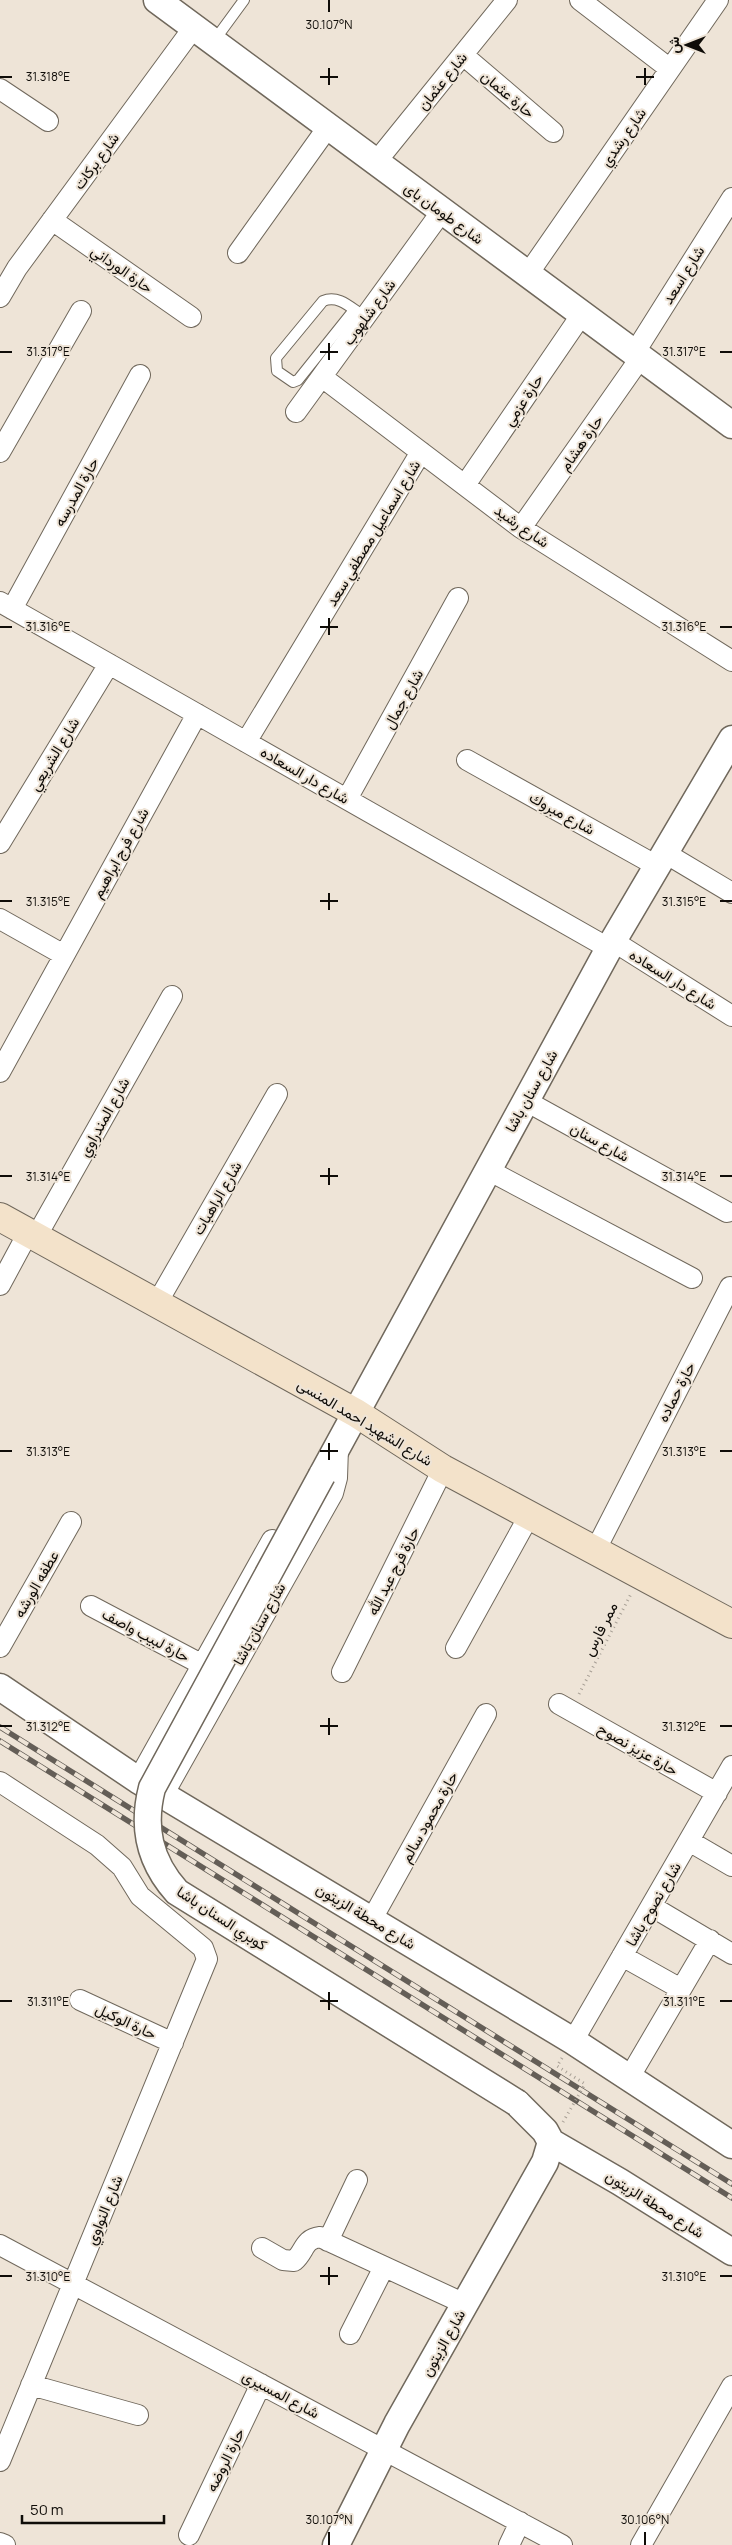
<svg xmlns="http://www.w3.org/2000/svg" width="732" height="2545" viewBox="0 0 732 2545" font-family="Manrope,Vazirmatn,sans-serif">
<rect width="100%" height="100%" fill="#eee4d7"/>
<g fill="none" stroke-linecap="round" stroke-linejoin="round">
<g stroke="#70685c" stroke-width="12">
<path id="service" d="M214,41L244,0
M354,310L298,380L293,382L277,371L276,358L323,301C339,294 352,309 365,317"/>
</g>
<g stroke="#70685c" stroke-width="22">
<path id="minor" d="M580,0L670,69
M463,55L553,132
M0,89L48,121
M376,162L507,0
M52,220L191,317
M238,253L328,127
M528,274L718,0
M0,297L17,268L194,27
M635,352L732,198
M322,377L521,528L732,661
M296,412L442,211
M0,452L81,311
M465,485L582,314
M521,528L641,357
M0,602L610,949
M12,609L140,375
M246,742L421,452
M467,760L657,866
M347,799L458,598
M0,843L109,664
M665,853L732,893
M0,919L64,955
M613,941L732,1016
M0,1072L197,714
M526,1101L727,1212
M488,1170L692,1278
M36,1237L172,996
M0,1285L28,1233
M157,1303L277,1094
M595,1551L730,1287
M91,1606L201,1664
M0,1647L71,1522
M456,1648L529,1516
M342,1672L443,1469
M559,1704L717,1793
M138,1780L272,1540
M0,1782L97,1845L122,1867L140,1896L203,1948L207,1959L0,2461
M163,1795L333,1493L337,1478L338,1448
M689,1841L732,1866
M651,1906L732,1954
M372,1919L486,1714
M622,1956L681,1989
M80,2000L173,2043
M573,2041L732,1766
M629,2078L710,1940
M328,2241L357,2180
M0,2245L562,2545
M262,2248L283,2260L294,2261C305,2252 303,2239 320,2237L465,2304
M350,2334L384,2267
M31,2385L138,2415
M189,2535L261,2384
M0,2543L5,2545
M509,2545L520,2522
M641,2545L732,2386"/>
</g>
<g stroke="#70685c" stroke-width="29">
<path id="tertiary" d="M157,0L732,425
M322,1475L613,941L732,739
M0,1687L138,1780L573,2041L732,2145
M517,2103L545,2131L551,2142
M551,2142L620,2182L732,2252
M336,2545L397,2424L545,2162L551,2142"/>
</g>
<g stroke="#70685c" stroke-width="30">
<path id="secondary" d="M0,1217L356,1413L443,1469L732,1624"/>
</g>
<path stroke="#a79f95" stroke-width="3" stroke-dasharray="1 4" stroke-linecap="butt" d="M579,1694L631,1594
M562,2058L557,2066L585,2084"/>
<use href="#service" stroke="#fff" stroke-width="10"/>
<use href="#minor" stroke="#fff" stroke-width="20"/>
<use href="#tertiary" stroke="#fff" stroke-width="26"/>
<use href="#secondary" stroke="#f3e2ca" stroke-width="28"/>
<g stroke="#645e57" stroke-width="5.5">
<path id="rail" d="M0,1727L732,2184
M0,1741L732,2198"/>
</g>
<use href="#rail" stroke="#eee4d7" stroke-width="4" stroke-dasharray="11" stroke-linecap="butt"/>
<g stroke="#70685c" stroke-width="29" stroke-linecap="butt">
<path id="tertiary-bridge" d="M322,1475L152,1788C142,1827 149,1861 177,1892L517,2103"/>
</g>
<path stroke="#a79f95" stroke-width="3" stroke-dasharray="1 4" stroke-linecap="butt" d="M563,2122L585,2084"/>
<use href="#tertiary-bridge" stroke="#fff" stroke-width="26"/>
</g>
<path fill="none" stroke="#0f0c08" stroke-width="2" d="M329,0V12M329,68V85M645,68V85M0,77H12M320,77H338M636,77H654M329,343V360M0,352H12M320,352H338M720,352H732M329,618V635M0,627H12M320,627H338M720,627H732M329,893V910M0,901H12M320,901H338M720,901H732M329,1168V1185M0,1176H12M320,1176H338M720,1176H732M329,1443V1460M0,1451H12M320,1451H338M720,1451H732M329,1718V1735M0,1726H12M320,1726H338M720,1726H732M329,1992V2010M0,2001H12M320,2001H338M720,2001H732M329,2267V2285M0,2276H12M320,2276H338M720,2276H732M329,2532V2545M645,2532V2545"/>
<g text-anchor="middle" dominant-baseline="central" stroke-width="4" stroke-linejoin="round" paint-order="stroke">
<g font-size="15" fill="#0f0c08" stroke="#eee4d7">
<text transform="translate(442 81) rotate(-51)">شارع عثمان</text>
<text transform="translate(508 94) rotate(40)">حارة عثمان</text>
<text transform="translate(623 137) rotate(-55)">شارع رشدي</text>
<text transform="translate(96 161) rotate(-54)">شارع بركات</text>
<text transform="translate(444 213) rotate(36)">شارع طومان باى</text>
<text transform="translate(122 269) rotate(35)">حارة الورداني</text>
<text transform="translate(683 275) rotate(-58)">شارع اسعد</text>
<text transform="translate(369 312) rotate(-54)">شارع شلهوب</text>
<text transform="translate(523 400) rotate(-56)">حارة عزمي</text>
<text transform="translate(581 443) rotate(-55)">حارة هشام</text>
<text transform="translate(76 492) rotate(-61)">حارة المدرسه</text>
<text transform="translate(522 526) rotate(35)">شارع رشيد</text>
<text transform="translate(373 533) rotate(-59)">شارع اسماعيل مصطفي سعد</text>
<text transform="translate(403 699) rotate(-61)">شارع جمال</text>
<text transform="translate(54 754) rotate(-59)">شارع الشريعي</text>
<text transform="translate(305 775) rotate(30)">شارع دار السعاده</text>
<text transform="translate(562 813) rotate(29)">شارع مبروك</text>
<text transform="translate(120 853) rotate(-61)">شارع فرج ابراهيم</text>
<text transform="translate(673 979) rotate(32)">شارع دار السعاده</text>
<text transform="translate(531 1091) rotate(-61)">شارع سنان باشا</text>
<text transform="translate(104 1117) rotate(-61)">شارع المندراوي</text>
<text transform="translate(600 1142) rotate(29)">شارع سنان</text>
<text transform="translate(217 1198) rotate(-60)">شارع الراهبات</text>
<text transform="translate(676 1392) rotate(-63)">حارة حماده</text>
<text transform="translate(365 1422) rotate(31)">شارع الشهيد احمد المنسى</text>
<text transform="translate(393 1571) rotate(-63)">حارة فرج عبد الله</text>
<text transform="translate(36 1584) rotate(-60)">عطفه الورشه</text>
<text transform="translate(259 1624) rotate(-61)">شارع سنان باشا</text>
<text transform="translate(600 1629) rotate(-63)">ممر فارس</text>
<text transform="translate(146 1635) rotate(28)">حارة لبيب واصف</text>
<text transform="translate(638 1749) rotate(30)">حارة عزيز نصوح</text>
<text transform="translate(429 1817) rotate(-61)">حارة محمود سالم</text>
<text transform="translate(653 1904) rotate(-60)">شارع نصوح باشا</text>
<text transform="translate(366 1916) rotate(31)">شارع محطة الزيتون</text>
<text transform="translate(222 1918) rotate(33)">كوبري السنان باشا</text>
<text transform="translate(126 2021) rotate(25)">حارة الوكيل</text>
<text transform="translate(655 2204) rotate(32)">شارع محطة الزيتون</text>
<text transform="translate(104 2210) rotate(-68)">شارع النواوي</text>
<text transform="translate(443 2343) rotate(-61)">شارع الزيتون</text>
<text transform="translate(281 2394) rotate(28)">شارع المسيرى</text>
<text transform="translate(225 2460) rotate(-64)">حارة الروضه</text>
</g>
</g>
<g font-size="12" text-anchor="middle" fill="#0f0c08" stroke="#eee4d7" stroke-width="4" stroke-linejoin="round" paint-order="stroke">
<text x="329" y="29">30.107°N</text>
<text x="48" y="81">31.318°E</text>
<text x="684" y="356">31.317°E</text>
<text x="48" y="356">31.317°E</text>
<text x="684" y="631">31.316°E</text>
<text x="48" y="631">31.316°E</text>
<text x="684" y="906">31.315°E</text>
<text x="48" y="906">31.315°E</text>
<text x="684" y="1181">31.314°E</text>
<text x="48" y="1181">31.314°E</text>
<text x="48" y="1456">31.313°E</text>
<text x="684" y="1456">31.313°E</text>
<text x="48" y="1731">31.312°E</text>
<text x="684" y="1731">31.312°E</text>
<text x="48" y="2006">31.311°E</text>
<text x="684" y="2006">31.311°E</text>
<text x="48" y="2281">31.310°E</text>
<text x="684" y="2281">31.310°E</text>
<text x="329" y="2524">30.107°N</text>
<text x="645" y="2524">30.106°N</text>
</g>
<g transform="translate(687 45) rotate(270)" stroke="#eee4d7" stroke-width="4" paint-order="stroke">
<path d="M0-4L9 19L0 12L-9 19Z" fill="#0f0c08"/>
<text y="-8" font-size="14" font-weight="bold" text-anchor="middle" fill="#0f0c08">ش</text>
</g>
<path d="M22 2515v8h142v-8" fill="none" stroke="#0f0c08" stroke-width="2.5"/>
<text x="30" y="2515" font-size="15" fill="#0f0c08" stroke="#eee4d7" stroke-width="4" paint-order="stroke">50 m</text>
</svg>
